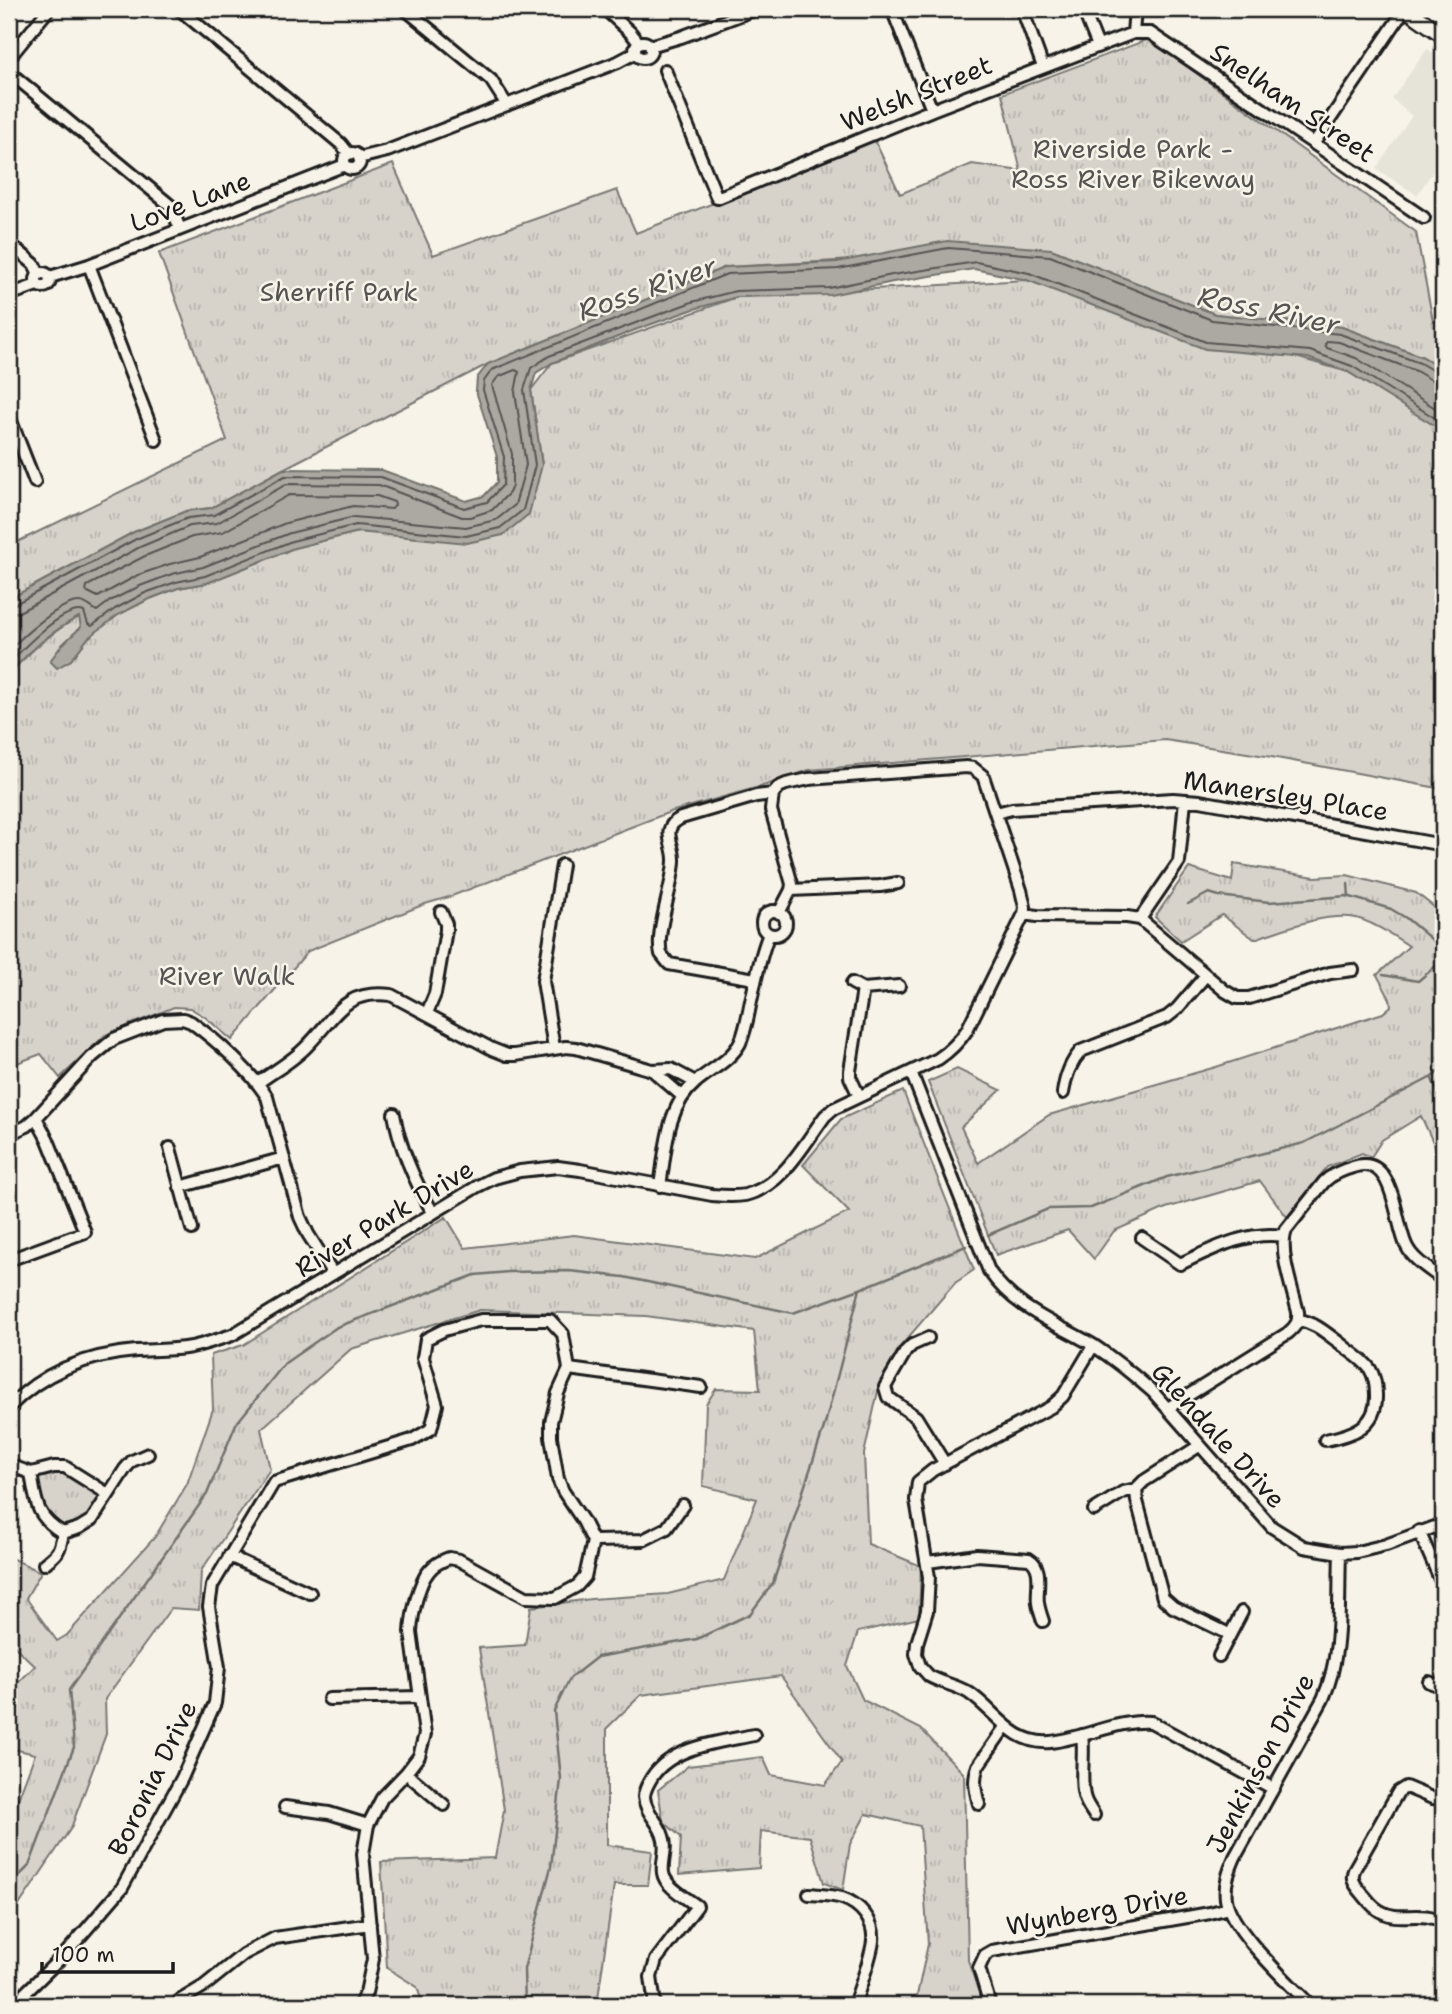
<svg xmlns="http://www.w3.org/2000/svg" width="1452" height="2014" viewBox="0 0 1452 2014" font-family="'Shantell Sans',sans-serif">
<defs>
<pattern id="grass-tufts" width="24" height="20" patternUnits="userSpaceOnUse" patternTransform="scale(1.75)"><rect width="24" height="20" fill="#d7d3cb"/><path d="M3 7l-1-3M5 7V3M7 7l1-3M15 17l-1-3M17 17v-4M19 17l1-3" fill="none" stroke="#b8b5ae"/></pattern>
</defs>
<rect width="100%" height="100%" fill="#f7f3e8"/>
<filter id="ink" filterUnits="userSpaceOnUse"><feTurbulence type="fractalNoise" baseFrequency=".0143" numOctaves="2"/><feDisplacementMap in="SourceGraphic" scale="14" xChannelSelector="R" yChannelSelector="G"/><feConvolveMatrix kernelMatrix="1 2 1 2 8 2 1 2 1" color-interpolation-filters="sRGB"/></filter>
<g filter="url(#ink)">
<path fill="#e6e3d9" d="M1427,49L1443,60V157L1417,195L1376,169L1412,116L1392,99Z"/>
<path fill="url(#grass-tufts)" stroke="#7a7874" stroke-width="2" d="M1149,39L1416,232L1433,321H1443V369L1423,357L1342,327L1215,314L1051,249L726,267L488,364L283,469L211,508L186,511L134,532L9,599V546L227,440L159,253L393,164L433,255L617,190L636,233L875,141L900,194L972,164L1021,171L1002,94Z
M1027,280L1348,372L1443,430V789L1266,756L1165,740L809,770L766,785L670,812L449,897L425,904L308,951L232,1040L205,1017L190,1008L174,1007L105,1035L60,1078L41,1054L9,1066V674C30,651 52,631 80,616L81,627L62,645L71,660L88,638L118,615L147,600L178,588L207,583L294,548L358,532L503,535L542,465L531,390L552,363L737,297Z
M1234,864L1315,877L1347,875L1416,893L1443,914V1164L1421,1116L1382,1140L1371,1157L1362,1153L1327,1167L1287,1217L1260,1181L1166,1208L1114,1231L1094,1259L1068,1230L996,1255L928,1082L957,1069L1001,1090L961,1127L978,1163L1049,1115L1216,1067L1383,1013L1391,1006L1390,999L1377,975L1409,946C1394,936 1367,918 1350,917C1317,915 1285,929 1254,939L1222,915L1181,941L1155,917L1189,868L1232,881Z
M903,1091L974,1270L955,1283L899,1348L880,1382L864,1454L868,1544L921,1566L919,1618L858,1632L847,1666L863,1700L921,1729L964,1774L968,1960L983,2005H915L928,1944L920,1826L866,1814L850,1844L843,1890L824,1883L810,1837L761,1831L759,1868L679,1875L681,1837L663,1821L658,1790L688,1766L763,1757L771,1775L825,1785L842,1762L781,1676L641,1695L607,1728V1845L652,1851L648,1885H614L597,2005H423L417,1987L387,1968L381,1862L495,1858L504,1810L479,1648L525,1645L531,1607L591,1599L668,1594L724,1580L757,1499L703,1486L706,1404L716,1389L760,1390L754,1331L646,1316L480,1310L351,1349L261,1429L270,1469L201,1571L199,1610L171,1608L105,1699L106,1734L71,1828L9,1920V1823L35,1754L9,1748V1687L13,1688L35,1666L9,1641V1557L41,1572L26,1598L57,1641L67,1635L155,1537L187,1484L213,1409L211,1355L243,1345L446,1217L465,1248L574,1235L755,1259L849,1212L803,1165L841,1119Z
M60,1470L99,1494L101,1498L90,1517L71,1526L58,1525L42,1510L38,1480L43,1474Z"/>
<path fill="#aca9a2" stroke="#72716c" stroke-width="2" d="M947,241L1051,249L1215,314L1342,327L1423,357L1443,369V431L1348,372L1308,358L1205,349L1027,280L974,269L893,282L830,295L737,297L694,309L635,330L552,363L536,373L531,390L542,465L529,514L503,535L467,543L358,532L294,548L207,583L178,588L147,600L118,615L88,638L71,660L57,668L50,661L62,645L81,627L79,617C51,631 30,651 9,674V599L134,532L186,511L211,508L283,469L382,470L466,501L484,496L497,482V457L476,391L477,378L488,364L726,267L837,262Z"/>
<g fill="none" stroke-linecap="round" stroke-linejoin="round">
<path stroke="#565452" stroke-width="2" d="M1443,383L1435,382L1416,371L1339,342L1328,341L1325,344L1327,348L1356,358L1443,413
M289,495L377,496L394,502L395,505L392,509L353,506L286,523L200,557L170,564L138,575L98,597L86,591L87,586L145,556L192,537L223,532Z
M9,605L15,604L136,539L188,518L214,515L285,476L381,477L464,508L487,502L503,485L504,457L483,390L484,381L492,370L727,274L838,269L948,248L1050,256L1212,320L1340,334L1420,363L1437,373L1443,374
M9,613L19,612L140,547L190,526L217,523L287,484L379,485L462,517H470L492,510L509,493L512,486V454L492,385L498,377L515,370L519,372L515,392L526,465L515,505L496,520L466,527L354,517L290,533L203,567L172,574L140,586L110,601L97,611C91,608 86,601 78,602C59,603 21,637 9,651
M9,664C21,650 65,604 84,612L88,624L92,626L115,609L145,593L176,582L205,576L292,541L356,525L466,536L500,528L523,510L535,465L524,390L531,368L549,356L633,324L692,302L736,291L829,288L892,275L976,262L1029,273L1206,342L1310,351L1352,366L1443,423"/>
<path stroke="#72716c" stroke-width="2.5" d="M1348,884L1349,897
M1188,904L1209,893L1219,896L1269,902L1347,896L1391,909L1406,918L1443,949
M1383,975L1418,981L1443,960
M1432,1079L1443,1104
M988,1235L1048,1209L1091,1208L1167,1177L1304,1143L1432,1077L1443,1068
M9,1886L29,1866L74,1747L69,1690L207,1494L236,1424L285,1363L337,1327L475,1275L508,1272L569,1271L624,1277L793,1313L860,1289L966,1246
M525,2005L524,1969L551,1867L561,1779L554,1711L570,1678L597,1657L697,1639L750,1614L773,1583L825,1424L860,1289"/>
<g stroke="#1c1c1c" stroke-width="16">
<path id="minor" d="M179,9L341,144L349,154
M405,9L491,80L507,105
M605,9L631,33L639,43
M892,9L932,110
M1022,9L1043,67
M1083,9L1098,46
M1133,33L1135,9
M635 50a8 8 0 1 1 16 0a8 8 0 1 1-16 0Z
M650,46L681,37L756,9
M9,58L49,9
M665,70L717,198L932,110L1133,33H1150L1424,218
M9,72L171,206L180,229
M1314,143L1405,9
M344 161a8 8 0 1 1 16 0a8 8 0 1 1-16 0Z
M359,158L387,151L618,62L635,53
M9,243L34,264L39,274
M89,265L156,440
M36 280a7 7 0 1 1 14 0a7 7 0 1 1-14 0Z
M50,277L89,265L345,165
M9,295L37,285
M9,416L35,482
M773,794L771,810L792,884L791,890L779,913
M996,813L1012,809L1173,799L1200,801L1443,845
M791,890L880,886L898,883
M762 923a12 12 0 1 1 24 0a12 12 0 1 1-24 0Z
M1024,914L1037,916L1127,917L1140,919L1225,991L1237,998H1249L1330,973L1353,970
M1140,919L1179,862L1185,800
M755,979L669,964L661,954C655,932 673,887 674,861C675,843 659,829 681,818L756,796L773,794
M852,983L863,989L899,986
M427,1013L435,994L446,930V924L441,912
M554,1048L543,981L562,865
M652,1070L682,1096
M911,1072L989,1271C1014,1308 1055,1323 1093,1345C1114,1359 1134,1375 1153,1392L1272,1527L1304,1547L1340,1553L1357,1552L1386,1545L1443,1524
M258,1083C274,1071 293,1061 307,1046C336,1017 343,989 391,995L492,1049L507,1055H515L566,1047L576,1048L652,1070L671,1069L695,1082
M1063,1093C1065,1078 1070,1063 1081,1051L1167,1017L1177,1009L1206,975
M859,1096L850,1077V1071L863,989
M394,1114C400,1149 415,1182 433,1213
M9,1134L27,1126L36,1118L92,1057L114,1039L163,1020L183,1019L191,1022C216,1040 251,1071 267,1097L300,1217L308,1234L333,1274
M170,1148L192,1229
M660,1186C666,1150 666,1107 696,1082C711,1069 730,1061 740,1043C746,1030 748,1015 751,1001C756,979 760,955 769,934
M180,1187L284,1158
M1142,1238L1180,1264C1212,1249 1248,1230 1284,1236
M9,1260L85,1232L48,1140L36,1118
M1299,1320C1316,1323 1327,1334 1341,1344C1350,1352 1363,1359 1370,1369C1375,1377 1376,1386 1376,1395C1377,1427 1352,1435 1325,1440
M928,1338L912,1345L906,1351L885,1387L888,1397L916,1417L945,1464
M1093,1346L1063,1396L1051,1407L933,1470L918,1482L916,1500L929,1577L927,1611L917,1643L916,1654L920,1666L929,1676C941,1683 956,1685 969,1693C996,1711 1012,1745 1050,1742C1082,1739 1120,1719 1151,1722L1274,1789
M569,1369L701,1387
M9,1407C43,1372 87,1355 136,1351C152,1350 169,1350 185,1348C201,1346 216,1340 232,1335L478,1186L494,1178L520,1171L558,1167L580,1170L712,1195C723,1196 734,1197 745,1195C782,1187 804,1144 825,1116L833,1109L938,1059C950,1051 959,1042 967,1030L1024,914L1025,907L1021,890L983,776L973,768L966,767L809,779L786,784L779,787L773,794
M1168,1408L1288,1333C1296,1326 1299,1322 1298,1312C1293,1291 1278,1250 1286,1230L1324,1182C1332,1174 1342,1170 1353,1167C1396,1152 1394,1223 1407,1247C1414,1261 1431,1270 1443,1280
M9,1465L31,1473L54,1467H65L108,1494
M31,1473C36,1503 36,1517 63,1533L79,1528L92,1520L125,1469L132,1461L148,1454
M1136,1489L1137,1501L1163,1598L1173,1607L1229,1634
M1094,1510L1123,1492L1136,1489L1144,1481L1199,1446
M1419,1531L1443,1586
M593,1541L643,1540L667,1528L683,1505
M229,1556L310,1593
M928,1562L977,1555L1029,1559C1044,1568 1036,1589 1038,1603C1039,1610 1041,1615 1043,1621
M44,1564C58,1553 60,1551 63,1533
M1219,1656L1242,1612
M1429,1682L1443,1687
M329,1699L419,1697
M1082,1735C1085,1754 1079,1783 1085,1799C1087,1805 1091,1810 1094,1815
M406,1773L444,1805
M1443,1799L1432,1798L1406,1787L1398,1792L1355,1868C1350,1878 1354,1884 1361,1892C1367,1899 1372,1907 1380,1911C1399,1923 1421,1909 1443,1922
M979,1804C975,1790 973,1779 978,1766L1005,1727
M285,1807L329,1813L368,1825
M809,1894C820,1895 832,1895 842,1898C860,1904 875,1921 873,1941C871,1958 860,1987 854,2005
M179,2001L204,1986L244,1954L275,1938L370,1924
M9,2005L21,1997L66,1953L122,1888L182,1778L215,1703L219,1667L209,1607L212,1586L274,1482L412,1440L431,1429L437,1405L423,1358L426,1339L444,1330L481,1320H550L563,1334L569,1369L558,1393L551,1422V1437L558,1479L563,1491L583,1521L593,1541L585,1577L577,1586L555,1598L526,1597L459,1560L449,1558C442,1561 434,1564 429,1571C418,1584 412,1615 411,1632L425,1734L419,1756L406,1773L382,1798L368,1825L363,1854L373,1959L366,1993L359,2005
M655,2005L651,1977L656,1960L697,1906C687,1898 665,1887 663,1873C661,1860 668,1850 663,1836C659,1822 645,1812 644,1797C644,1790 648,1784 652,1777C672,1746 721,1742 754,1735
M990,2005L979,1968L985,1955L992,1951L1210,1913L1228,1908
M1310,2005C1288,1982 1230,1929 1226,1899C1224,1884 1229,1871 1235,1857L1323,1699C1343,1654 1338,1602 1340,1553"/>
</g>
<g stroke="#1c1c1c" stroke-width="19">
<path id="major" d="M1406,9L1443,35
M1434,9L1443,15"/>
</g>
<use href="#minor" stroke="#f7f3e8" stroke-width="10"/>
<use href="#major" stroke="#f7f3e8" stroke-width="14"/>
</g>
</g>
<g text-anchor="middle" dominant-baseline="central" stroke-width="5" stroke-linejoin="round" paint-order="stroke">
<g font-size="26" fill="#1c1c1c" stroke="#f7f3e8">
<text transform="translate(916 93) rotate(-22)">Welsh Street</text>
<text transform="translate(1293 102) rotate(34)">Snelham Street</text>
<text transform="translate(190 201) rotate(-21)">Love Lane</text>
<text transform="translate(1286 795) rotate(9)">Manersley Place</text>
<text transform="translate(384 1218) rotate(-31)">River Park Drive</text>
<text transform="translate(1219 1435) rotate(48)">Glendale Drive</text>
<text transform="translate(1260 1763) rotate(-62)">Jenkinson Drive</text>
<text transform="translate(152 1778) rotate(-64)">Boronia Drive</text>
<text transform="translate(1097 1910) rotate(-10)">Wynberg Drive</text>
</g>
<g font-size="26" fill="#545351" stroke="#f7f3e8">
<text x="1133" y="148">Riverside Park -<tspan x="1133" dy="30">Ross River Bikeway</tspan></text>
<text x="339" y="291">Sherriff Park</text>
<text x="227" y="975">River Walk</text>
</g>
<g font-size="28" font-style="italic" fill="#565452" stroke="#f7f3e8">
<text transform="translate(647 288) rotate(-19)">Ross River</text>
<text transform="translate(1269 310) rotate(12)">Ross River</text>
</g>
</g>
<rect width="1452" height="2014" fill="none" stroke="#f7f3e8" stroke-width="35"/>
<rect x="18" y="18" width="1417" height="1979" fill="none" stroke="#1c1c1c" stroke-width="2.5" filter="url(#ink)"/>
<path d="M42 1962v10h131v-10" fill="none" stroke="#1c1c1c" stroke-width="3.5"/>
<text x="52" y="1962" font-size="21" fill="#1c1c1c" stroke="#f7f3e8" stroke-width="5" paint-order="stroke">100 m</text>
</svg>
